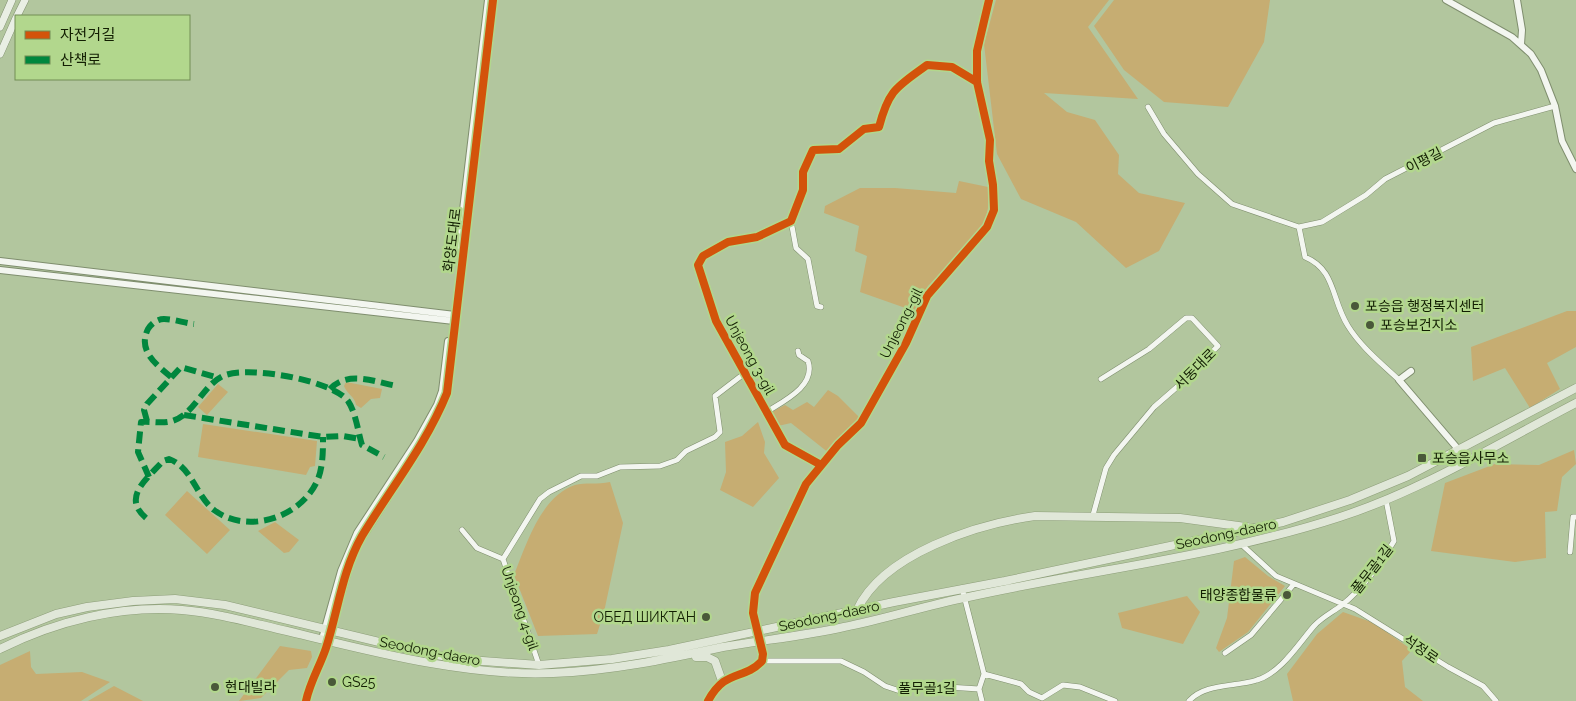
<svg xmlns="http://www.w3.org/2000/svg" width="1576" height="701" viewBox="0 0 1576 701" font-family="Raleway,'Noto Sans KR',sans-serif">
<rect width="100%" height="100%" fill="#b2c69e"/>
<path fill="#c6ad72" d="M996,0H1109L1088,27L1138,99L1044,93L1067,112L1095,120L1119,155L1118,174L1139,193L1185,203L1159,251L1126,268L1076,222L1021,199L997,154L984,44Z
M1114,0H1270L1264,42L1228,107L1164,102L1124,70L1094,26Z
M959,181L988,187V208L984,226L968,246L928,286L914,311L860,292L867,256L855,251L859,226L824,213L825,206L860,188H895L956,193Z
M1567,311H1576V347L1547,363L1560,389L1530,408L1505,368L1473,381L1471,347Z
M346,382L382,389L380,398L371,399L361,408L356,405C355,397 347,394 344,386Z
M218,384L228,392L207,415L198,407Z
M828,390L838,396L860,418L834,457L791,423L778,426L770,413L785,405L793,410L807,402L814,407Z
M758,422L765,442L764,453L779,478L753,507L720,490L726,472L725,442L742,436Z
M203,424L317,441L315,466L310,467L306,475L198,457Z
M1574,450L1576,464L1562,477L1557,511L1545,512L1546,558L1515,562L1431,551L1445,483L1495,464L1539,465Z
M610,482L623,523L604,612L597,634L538,636L514,575C526,545 541,496 575,485C585,482 598,485 610,482Z
M187,491L230,530L207,554L165,515Z
M275,522L299,540L289,552L284,553L258,531Z
M1245,557L1268,576L1285,586L1248,632L1219,652L1216,648L1227,618L1234,561Z
M1187,596L1200,612L1183,644L1122,628L1118,613Z
M1343,612L1374,623L1412,650L1402,661L1405,687L1423,701H1293L1287,674L1317,634Z
M280,646L311,651L312,657L307,668L289,670L261,698L239,701Z
M30,651L31,667L36,674L82,672L110,682L81,701H0V665Z
M114,686L143,701H88Z"/>
<g fill="none" stroke-linecap="round" stroke-linejoin="round">
<g stroke="#7f8e6e" stroke-width="6">
<path id="minor" d="M1148,107L1164,134L1198,174L1232,204L1299,227L1322,222L1366,195L1385,179L1494,123L1555,106
M791,221L796,248L808,259L817,306L821,307
M1299,227L1305,257C1336,270 1331,299 1348,326C1361,347 1381,363 1399,380
M768,411C786,400 816,385 808,361L799,355L798,351
M1458,449L1466,460
M821,465L785,445L716,321L698,265L703,256L728,242L757,237L791,221L803,190V172L813,150L839,149L864,129L879,127C889,89 897,87 927,65L952,67L977,82
M1093,515L1106,468L1114,455L1154,407L1177,387L1218,346L1192,318H1186L1149,349L1101,379
M462,530L477,548L503,559
M1241,544L1276,576L1355,609L1448,667L1483,686L1496,701
M1570,552L1573,517H1576
M1225,653L1251,635L1294,584
M762,661H841L864,672L885,686L900,691L917,685L979,689L984,674L982,666L962,588
M539,665L503,559L540,499L549,492L581,476H597L620,467L660,466L677,460L686,451L715,437L720,432L715,396L745,373
M984,674L1021,684L1029,692L1042,698L1063,685L1080,687L1115,701
M979,689L982,701
M306,701L309,684L328,641
M1189,701C1205,683 1236,687 1257,680C1281,673 1299,643 1314,626C1322,617 1333,612 1342,605C1363,588 1380,565 1394,541L1386,500"/>
</g>
<g stroke="#7f8e6e" stroke-width="8">
<path id="tertiary" d="M1446,0L1512,37L1531,54L1541,70L1555,106L1562,141L1576,169
M1517,0L1522,30L1521,44
M458,252L488,0
M0,261L455,315
M0,270L454,321
M1411,371L1399,380L1458,449
M322,639L341,571L357,533L417,441L437,405L442,391L448,341
M328,641L352,557L362,538L423,443L447,393L493,0
M708,701C726,668 743,681 762,661L763,654L753,613L755,593L806,484L838,445L861,423L906,343L927,296L987,227L994,210L993,185L989,161L990,140L977,82V51L989,0"/>
</g>
<g stroke="#7f8e6e" stroke-width="8">
<path id="secondary" d="M17,16L25,0
M0,27L12,0
M0,54L16,18"/>
</g>
<g stroke="#8d9e79" stroke-width="9">
<path id="primary" d="M857,610C883,554 977,524 1035,516L1180,518L1253,528
M0,636L56,614L87,607L133,601L175,599L225,605L429,654L469,660L539,665L612,659L669,650L894,602L1005,581L1283,522L1350,500L1408,476L1576,388
M0,649C56,621 120,605 182,610C218,613 252,623 287,631C370,651 467,677 553,673C610,671 667,659 723,647C763,640 804,636 844,627C885,619 924,606 964,598C1089,570 1217,557 1340,517C1423,490 1499,443 1576,403
M696,657H707L715,661L722,681"/>
</g>
<use href="#minor" stroke="#f3f6f0" stroke-width="5"/>
<use href="#tertiary" stroke="#f3f6f0" stroke-width="6"/>
<use href="#secondary" stroke="#e9efe4" stroke-width="7"/>
<use href="#primary" stroke="#e0e7d8" stroke-width="8"/>
<path stroke="#00873e" stroke-width="6" stroke-dasharray="12 6" stroke-linecap="butt" d="M171,377C157,365 137,351 148,329C151,324 157,319 164,319C174,319 184,323 194,324
M330,389C348,370 375,382 397,386
M184,415L323,437L343,436L360,439
M147,421L144,410L147,404L181,367L219,378
M149,477L138,452L141,422C151,421 162,424 172,421C195,414 202,386 223,376C247,365 332,380 348,401C356,413 358,432 362,445L384,457
M146,518C121,497 148,478 163,461L169,459C192,467 196,496 214,510C247,535 302,518 318,479C323,466 323,451 323,437"/>
<g stroke="#b2d78d" stroke-width="11">
<path id="cycleway" d="M821,465L785,445L716,321L698,265L703,256L728,242L757,237L791,221L803,190V172L813,150L839,149L864,129L879,127C889,89 897,87 927,65L952,67L977,82
M306,701C310,682 320,666 326,648C338,611 342,571 362,536C391,488 426,445 447,393L493,0
M708,701C726,668 743,681 762,661L763,654L753,613L755,593L806,484L838,445L861,423L906,343L927,296L987,227L994,210L993,185L989,161L990,140L977,82V51L989,0"/>
</g>
<use href="#cycleway" stroke="#d3530b" stroke-width="8"/>
</g>
<g fill="#4a5939" stroke="#b2d78d" stroke-width="2">
<circle cx="1355" cy="306" r="5"/>
<circle cx="1370" cy="325" r="5"/>
<rect x="1417" y="453" width="10" height="10" rx="2.5"/>
<circle cx="1287" cy="595" r="5"/>
<circle cx="706" cy="617" r="5"/>
<circle cx="332" cy="682" r="5"/>
<circle cx="215" cy="687" r="5"/>
</g>
<g text-anchor="middle" dominant-baseline="central" stroke-width="5" stroke-linejoin="round" paint-order="stroke">
<g font-size="14" fill="#121e02" stroke="#b2d78d">
<text transform="translate(1424 160) rotate(-27)">이평길</text>
<text transform="translate(452 240) rotate(-83)">화양도대로</text>
<text transform="translate(901 323) rotate(-63)">Unjeong-gil</text>
<text transform="translate(750 355) rotate(61)">Unjeong 3-gil</text>
<text transform="translate(1195 369) rotate(-45)">서동대로</text>
<text transform="translate(1226 534) rotate(-12)">Seodong-daero</text>
<text transform="translate(1372 569) rotate(-52)">풀무골1길</text>
<text transform="translate(520 608) rotate(71)">Unjeong 4-gil</text>
<text transform="translate(829 616) rotate(-12)">Seodong-daero</text>
<text transform="translate(1421 649) rotate(34)">석정로</text>
<text transform="translate(430 651) rotate(11)">Seodong-daero</text>
<text x="927" y="688">풀무골1길</text>
</g>
<g font-size="14" fill="#121e02" stroke="#b2d78d" text-anchor="start">
<text x="1365" y="306">포승읍 행정복지센터</text>
<text x="1380" y="325">포승보건지소</text>
<text x="1432" y="458">포승읍사무소</text>
<text x="1277" y="595" text-anchor="end">태양종합물류</text>
<text x="696" y="617" text-anchor="end">ОБЕД ШИКТАН</text>
<text x="342" y="682">GS25</text>
<text x="225" y="687">현대빌라</text>
</g>
</g>
<rect x="15" y="15" width="175" height="65" fill="#b2d78d" stroke="#728d55"/>
<rect x="25" y="31" width="25" height="8" fill="#d3530b" stroke="#728d55"/>
<text x="60" y="40" font-size="15" fill="#121e02">자전거길</text>
<rect x="25" y="56" width="25" height="8" fill="#00873e" stroke="#728d55"/>
<text x="60" y="65" font-size="15" fill="#121e02">산책로</text>
</svg>
